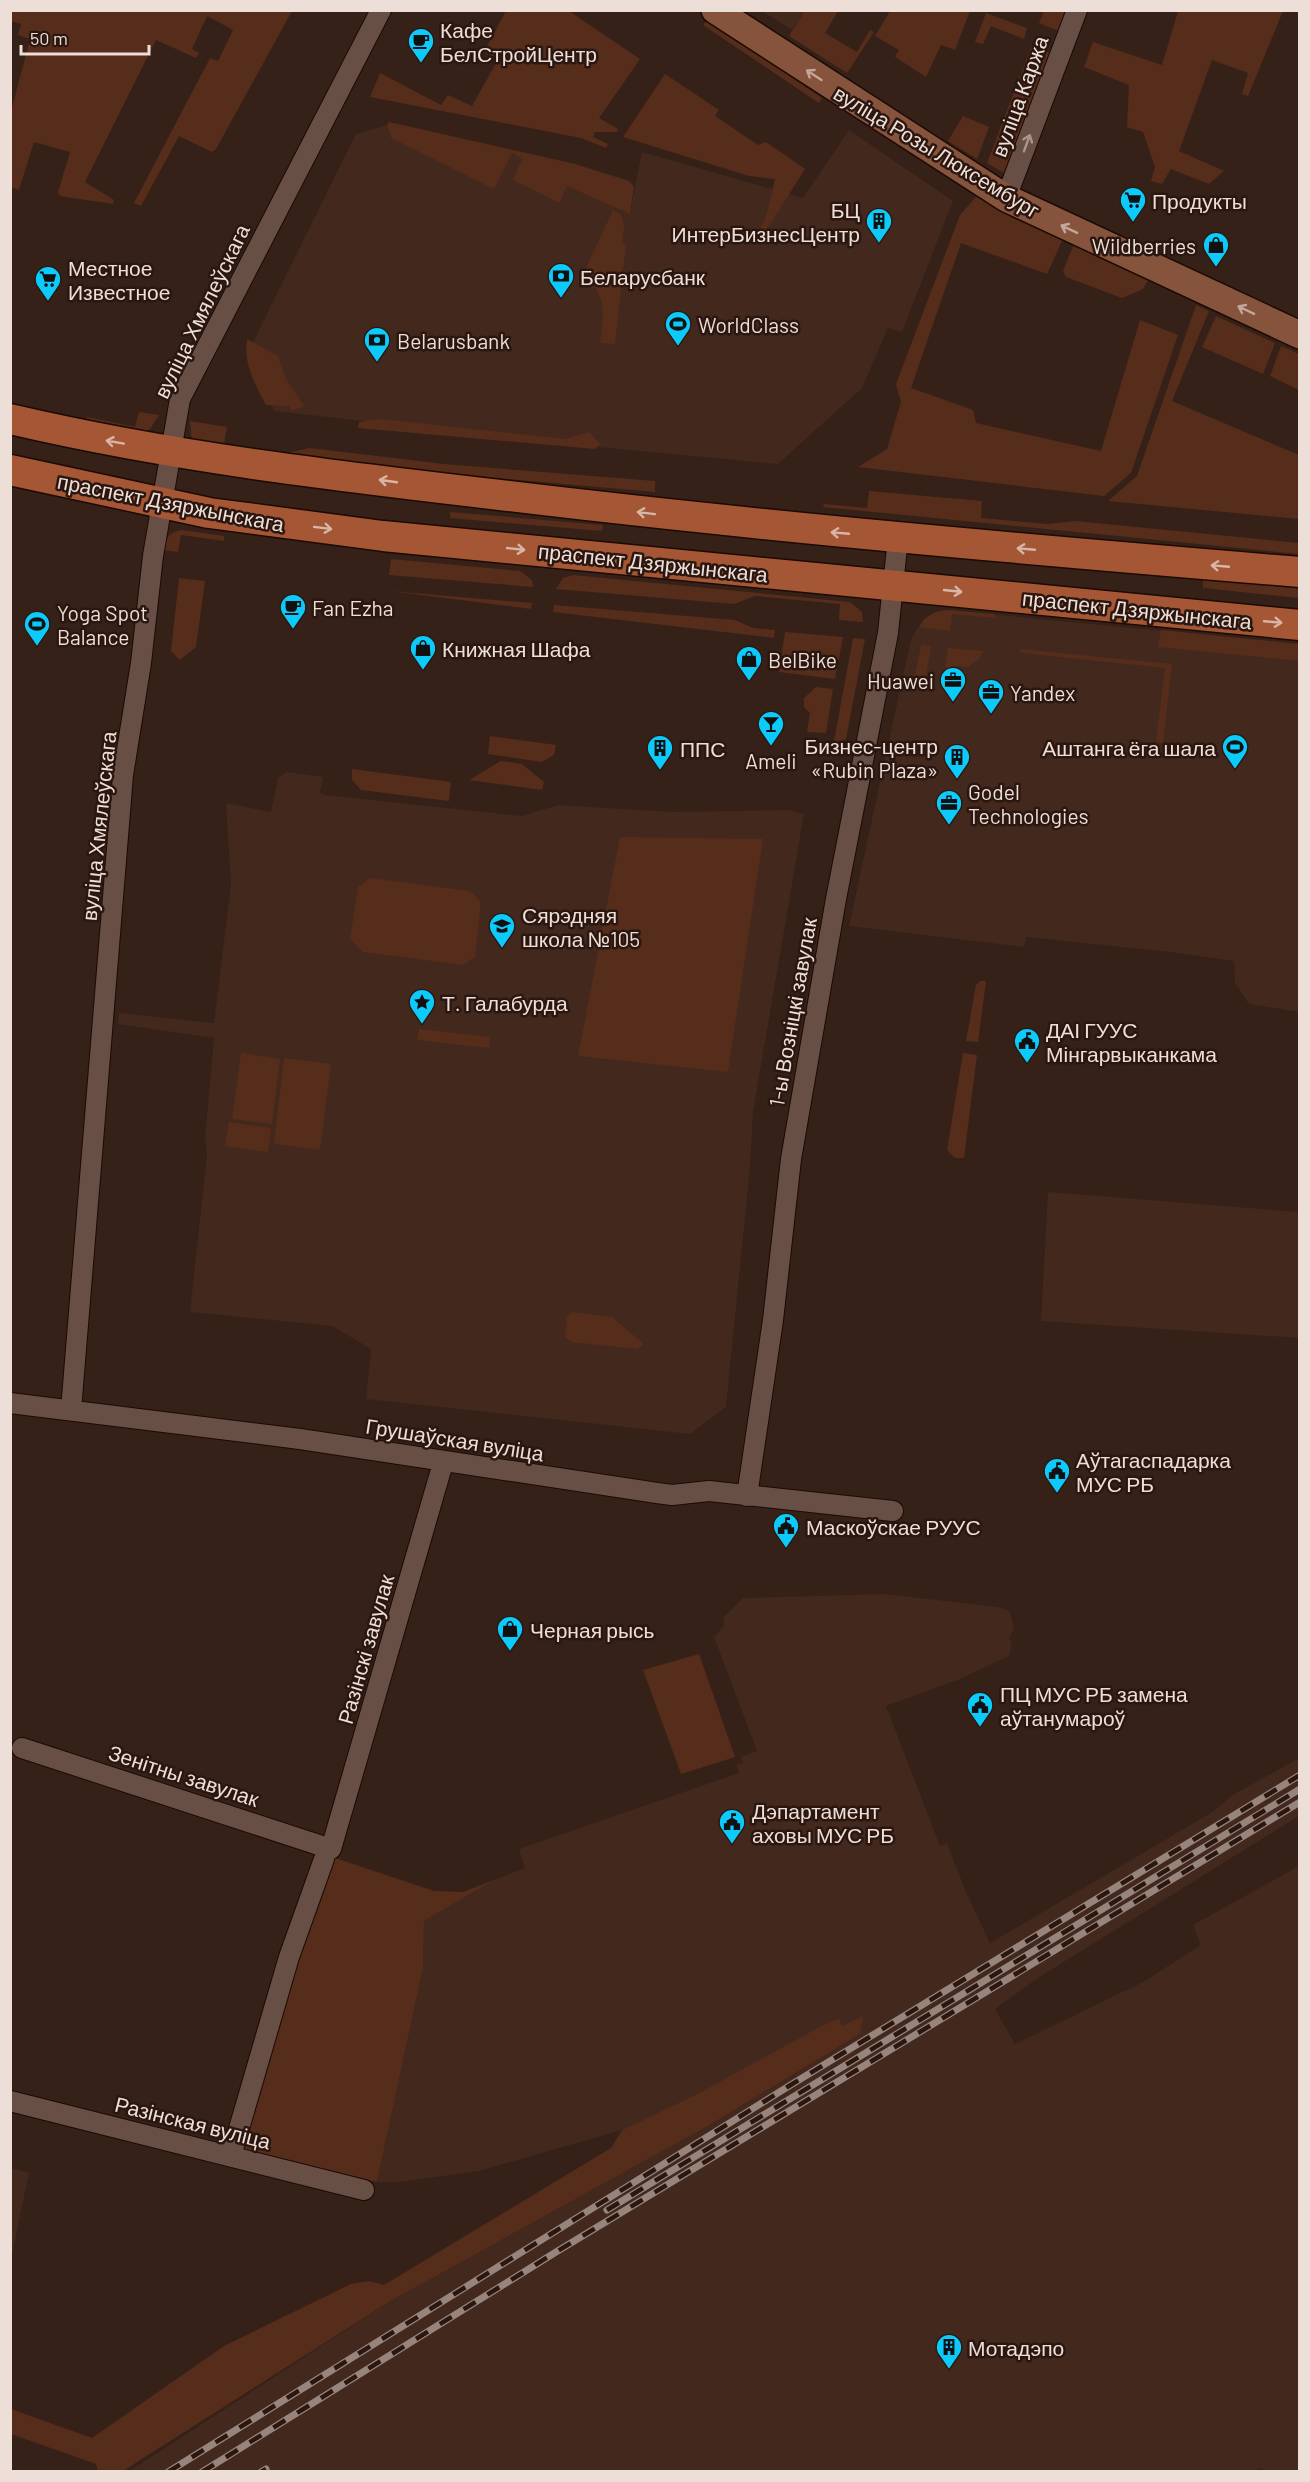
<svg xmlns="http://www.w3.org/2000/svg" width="1310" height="2482" viewBox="0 0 1310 2482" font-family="Barlow,sans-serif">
<rect width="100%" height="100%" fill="#352118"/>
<path fill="#42281d" d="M762,11H804L792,30Z
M387,125L512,153L631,208L642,152L803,198L849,130L953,201L902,332L888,328L862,388L778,464L587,446L274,411L251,346L356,134Z
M947,610L1299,644V1012L1249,1004L1235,983L1234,961L1170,952L1026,937L1024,947L849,926L911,639L923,620L938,611Z
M287,772L323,777L320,793L325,795L522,816L558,805L673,812L788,810L804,814L753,1112L750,1168L726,1407L690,1434L366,1399L371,1349L332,1326L190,1312L207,1154L205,1139L214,1038L118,1024L119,1013L214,1023L231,884L226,803L271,812L278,778Z
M1048,1192L1299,1212V1338L1041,1321Z
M885,1594L998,1607L1010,1611L1014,1628L1009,1639L1012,1642L1009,1656L960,1679L886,1706L940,1846L947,1843L966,1892L990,1943L1214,1811L1231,1796L1299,1758V1816L1038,1978L995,2009L1015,2044L1143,1982L1201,1945L1193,1925L1299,1866V2471H1266L1261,2468L1253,2472H128L389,2302L708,2126L860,2034L842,2026L839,2019L699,2093L622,2130L479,2171L399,2182H377L423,1968L424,1921L496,1879L525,1868L519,1849L739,1773L736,1765L743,1763L741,1757L757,1751L714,1637L723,1627L724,1617L743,1598Z
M11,2168L29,2173L11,2260L10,2168Z"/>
<path fill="#562d1b" d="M11,10H292V11L216,149L212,152L179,136L141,206L134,203L210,58L218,61L233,30L207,16L192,49L199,53L196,58L156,40L85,182L114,200L113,204L60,196L58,192L70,152L34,142L19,190L11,187V112L30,39L18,35L21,24L11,21Z
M805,10L838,11L825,33L857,52L870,30L874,32L847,73L789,36Z
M506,11H569L640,59L599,118L618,129L617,132H595L593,137L608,144L606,148L581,138L370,97L380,73L441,105L448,95L472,106L496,63L485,52L487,46Z
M890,11V10L970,11L955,50L941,45L926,77L895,57L899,50L875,36Z
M1044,11H1069L1061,32L1039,23Z
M1178,11H1283L1248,96L1242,94L1248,73L1212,60L1179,151L1224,171L1209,184L1171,169L1162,184L1151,181L1155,167L1143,132L1127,127L1129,85L1084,67L1093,42L1162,65Z
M986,13L1027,28L1024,39L991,26L983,44L975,42Z
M707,20L822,98L819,103L703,25Z
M1032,45L1053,54L1012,170L1004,173L987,163Z
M665,74L719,110L715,116L758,145L766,142L805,169L762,237L758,233L766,217L775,179L749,176L623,137Z
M963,116L989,127L977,159L948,141Z
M389,122L575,164L629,181L634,187L630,214L567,186L559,203L513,180L522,159L512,153L494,189L391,138L387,125Z
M983,189L1065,234L1047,274L961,243L911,388L973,410L976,423L1101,451L1140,320L1178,335L1131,473L1104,496L858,467L887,449L901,402L896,384L960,215Z
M613,210C628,217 624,229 622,243L626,244L615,344L600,343C604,308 607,300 584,272Z
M1076,239L1153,272L1143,289L1122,298L1066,277L1063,271Z
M1196,305L1209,311L1172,401L1299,455V519L1108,501L1137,476Z
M1216,316L1275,343L1263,374L1202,347Z
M247,339L278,356L286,379L304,406L292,411L289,406L266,405C255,384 243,364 247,339Z
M1281,346L1299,354V390L1270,376Z
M139,412L159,415L150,429L144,433L86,421L87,417L135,427Z
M380,419L565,439L589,432L600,444L595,449L358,428L359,422Z
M190,421L227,427L224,444L287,453L310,448L444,464L655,481V492L395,469L194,441L191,435Z
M869,491L982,501L981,518L1048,524L1075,521L1299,543V554L823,507L824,504L867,508Z
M450,512L603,525L602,531L450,518Z
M182,530L224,536V541L181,535L178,552L164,550C166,537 169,532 182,530Z
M391,559L520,571L532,580L533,587L389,575Z
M573,575L850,602L862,612L863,622L839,620L840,604L755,596L734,604L556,589L563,578Z
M179,578L205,581L196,647L180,660L171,651Z
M1203,578L1299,588V598L1203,588Z
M389,591L532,603L531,609Z
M554,605L735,620L753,628L775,630L774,638L553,612Z
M947,610L995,614V618L952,614L950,631L919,627C925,616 934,611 947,610Z
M1161,630L1299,644V661L1158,647Z
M785,632L843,637L835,679L779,672Z
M853,638L865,639L846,739L833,746Z
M921,645L931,646L926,677L914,681Z
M948,648H949L984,651L978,660L968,667L954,666L945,669Z
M1020,649L1172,664L1163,743L1156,741L1165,668L1021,653Z
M816,687L833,689L826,733L807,732L810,713L804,707V698Z
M490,736L556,745L554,755L542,762L488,754Z
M501,761L522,764L544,782L542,790L469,780Z
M352,769L451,782L449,801L361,790L352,780Z
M620,837L763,839L728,1072L578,1056Z
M370,878L470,891L481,902L475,957L463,965L363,952L350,939L358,887Z
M980,981H986L978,1042L966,1041L976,985Z
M419,1029L490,1037L489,1048L417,1040Z
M241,1053L280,1059L272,1124L232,1119Z
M963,1053L977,1055L964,1158H955L947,1150Z
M284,1058L331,1064L320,1150L274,1144Z
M229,1122L271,1128L268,1152L225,1146Z
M573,1312L612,1317L642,1342L643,1345L637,1349L571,1342L565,1337L567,1316Z
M699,1654L735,1757L681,1774L643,1670Z
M323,1854L434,1891L463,1892L496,1879L424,1921L423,1968L377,2182L240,2150L330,1861Z
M863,2016L860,2034L708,2126L389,2302L123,2471H98L96,2464L11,2434V2409L92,2438L224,2346L351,2284L369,2281L384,2285L611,2148L622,2130L699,2093L820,2027L839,2018L842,2026Z"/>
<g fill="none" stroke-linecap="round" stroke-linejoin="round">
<g stroke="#1c0a04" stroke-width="22">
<path id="street" d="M1006,198L1077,10
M10,1403L300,1439L657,1493L672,1495L709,1491L893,1511
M71,1410L123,775L141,663L153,556L180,399L381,10
M747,1496L773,1320L791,1159L836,899L888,633L898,538
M22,1748L331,1849L443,1463
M10,2101L364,2190
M231,2156L289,1957L324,1859"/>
</g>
<g stroke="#1c0a04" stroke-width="30">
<path id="secondary" d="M715,10L1006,198L1300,335"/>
</g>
<g stroke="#1c0a04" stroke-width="33">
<path id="primary" d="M10,419C172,457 336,476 500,495C766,527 1033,550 1300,572
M10,470L209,513L383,536L1300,625"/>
</g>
<use href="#street" stroke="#674f46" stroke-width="20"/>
<use href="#secondary" stroke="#86533d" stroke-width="27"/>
<use href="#primary" stroke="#a55735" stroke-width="30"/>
<g stroke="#96847d" stroke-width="7">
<path id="rail" d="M607,2210L1300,1789
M168,2472L789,2086L1300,1775
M202,2472L556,2252L1300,1802
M261,2472L266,2469"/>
</g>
<use href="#rail" stroke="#2b170f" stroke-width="4.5" stroke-dasharray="14" stroke-linecap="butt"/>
</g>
<defs><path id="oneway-shaft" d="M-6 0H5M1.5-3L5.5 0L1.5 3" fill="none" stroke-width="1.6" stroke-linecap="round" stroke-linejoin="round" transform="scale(1.5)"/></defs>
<g stroke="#c4a69a">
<use href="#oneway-shaft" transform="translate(814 75) rotate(-147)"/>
<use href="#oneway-shaft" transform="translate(1069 229) rotate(-155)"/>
<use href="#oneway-shaft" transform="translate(1246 310) rotate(-154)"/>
</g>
<use stroke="#aa968f" href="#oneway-shaft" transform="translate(1027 143) rotate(-70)"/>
<g stroke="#d7b6a7">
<use href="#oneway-shaft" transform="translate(115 442) rotate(-170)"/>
<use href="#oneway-shaft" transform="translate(388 481) rotate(-172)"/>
<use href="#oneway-shaft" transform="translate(646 513) rotate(-173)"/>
<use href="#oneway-shaft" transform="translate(323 528) rotate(7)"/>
<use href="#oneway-shaft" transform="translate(840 533) rotate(-175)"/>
<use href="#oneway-shaft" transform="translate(516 549) rotate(6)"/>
<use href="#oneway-shaft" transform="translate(1026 549) rotate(-175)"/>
<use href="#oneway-shaft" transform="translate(1220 566) rotate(-175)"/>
<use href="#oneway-shaft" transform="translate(953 591) rotate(6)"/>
<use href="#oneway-shaft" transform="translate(1273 622) rotate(5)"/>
</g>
<defs>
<g id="cafe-pin" transform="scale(1.35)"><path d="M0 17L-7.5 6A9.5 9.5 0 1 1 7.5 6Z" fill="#0ccafa" stroke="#2b170f"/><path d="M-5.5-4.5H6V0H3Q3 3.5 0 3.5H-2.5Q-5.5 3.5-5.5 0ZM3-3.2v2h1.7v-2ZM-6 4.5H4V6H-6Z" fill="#111"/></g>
<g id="supermarket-pin" transform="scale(1.35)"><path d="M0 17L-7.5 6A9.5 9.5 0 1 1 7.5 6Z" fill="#0ccafa" stroke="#2b170f"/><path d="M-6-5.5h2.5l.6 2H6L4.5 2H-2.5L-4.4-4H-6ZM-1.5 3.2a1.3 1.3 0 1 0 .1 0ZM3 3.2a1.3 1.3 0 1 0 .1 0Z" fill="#111"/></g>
<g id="building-pin" transform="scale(1.35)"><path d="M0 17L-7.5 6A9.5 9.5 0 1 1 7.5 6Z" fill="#0ccafa" stroke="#2b170f"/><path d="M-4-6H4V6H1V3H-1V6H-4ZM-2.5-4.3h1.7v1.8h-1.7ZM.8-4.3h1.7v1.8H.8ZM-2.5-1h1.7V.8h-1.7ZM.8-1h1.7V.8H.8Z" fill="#111"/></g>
<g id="shop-pin" transform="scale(1.35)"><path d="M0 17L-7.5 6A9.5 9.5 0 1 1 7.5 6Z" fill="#0ccafa" stroke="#2b170f"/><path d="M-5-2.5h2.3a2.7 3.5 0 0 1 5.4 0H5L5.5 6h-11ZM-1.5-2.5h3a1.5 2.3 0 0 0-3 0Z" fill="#111"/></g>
<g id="bank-pin" transform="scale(1.35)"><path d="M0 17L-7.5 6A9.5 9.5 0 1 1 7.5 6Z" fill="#0ccafa" stroke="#2b170f"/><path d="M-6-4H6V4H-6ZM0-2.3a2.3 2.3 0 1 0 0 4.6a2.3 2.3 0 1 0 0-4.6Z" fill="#111"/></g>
<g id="stadium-pin" transform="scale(1.35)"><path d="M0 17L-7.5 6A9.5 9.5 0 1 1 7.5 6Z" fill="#0ccafa" stroke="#2b170f"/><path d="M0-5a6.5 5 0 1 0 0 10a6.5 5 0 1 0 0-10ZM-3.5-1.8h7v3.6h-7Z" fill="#111"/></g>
<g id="office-pin" transform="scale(1.35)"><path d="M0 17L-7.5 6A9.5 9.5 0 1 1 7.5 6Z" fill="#0ccafa" stroke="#2b170f"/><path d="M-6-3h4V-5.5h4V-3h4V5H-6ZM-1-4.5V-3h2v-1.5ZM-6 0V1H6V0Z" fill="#111"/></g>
<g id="bar-pin" transform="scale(1.35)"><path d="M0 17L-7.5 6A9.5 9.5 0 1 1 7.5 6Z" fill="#0ccafa" stroke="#2b170f"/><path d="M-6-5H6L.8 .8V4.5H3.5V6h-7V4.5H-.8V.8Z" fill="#111"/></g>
<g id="school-pin" transform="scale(1.35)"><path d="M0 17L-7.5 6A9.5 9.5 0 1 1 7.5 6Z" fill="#0ccafa" stroke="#2b170f"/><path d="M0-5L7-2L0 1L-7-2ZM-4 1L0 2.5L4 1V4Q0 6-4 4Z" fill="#111"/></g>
<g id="sight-pin" transform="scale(1.35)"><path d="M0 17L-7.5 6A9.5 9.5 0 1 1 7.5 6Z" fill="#0ccafa" stroke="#2b170f"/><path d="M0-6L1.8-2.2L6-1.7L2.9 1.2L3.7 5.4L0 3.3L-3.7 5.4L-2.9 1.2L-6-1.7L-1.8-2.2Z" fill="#111"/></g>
<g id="civic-pin" transform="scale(1.35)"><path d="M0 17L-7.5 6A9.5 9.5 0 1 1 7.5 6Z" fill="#0ccafa" stroke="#2b170f"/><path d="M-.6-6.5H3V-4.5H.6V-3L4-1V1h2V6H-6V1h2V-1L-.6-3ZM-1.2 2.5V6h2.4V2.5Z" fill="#111"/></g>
</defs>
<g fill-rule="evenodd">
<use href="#cafe-pin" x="421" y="41"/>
<use href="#supermarket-pin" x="1133" y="200"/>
<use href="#building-pin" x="879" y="221"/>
<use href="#shop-pin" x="1216" y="245"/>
<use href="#bank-pin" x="561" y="276"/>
<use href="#supermarket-pin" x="48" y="279"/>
<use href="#stadium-pin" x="678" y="324"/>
<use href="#bank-pin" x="377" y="340"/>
<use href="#cafe-pin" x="293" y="607"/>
<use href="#stadium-pin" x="37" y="624"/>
<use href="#shop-pin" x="423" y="648"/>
<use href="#shop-pin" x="749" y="659"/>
<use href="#office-pin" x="953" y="680"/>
<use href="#office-pin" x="991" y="692"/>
<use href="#bar-pin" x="771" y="724"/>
<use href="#stadium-pin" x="1235" y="747"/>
<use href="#building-pin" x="660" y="748"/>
<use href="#building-pin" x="957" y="757"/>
<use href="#office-pin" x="949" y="803"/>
<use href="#school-pin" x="502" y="926"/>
<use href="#sight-pin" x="422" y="1002"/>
<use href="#civic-pin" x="1027" y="1041"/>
<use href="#civic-pin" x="1057" y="1471"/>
<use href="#civic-pin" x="786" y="1526"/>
<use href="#shop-pin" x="510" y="1629"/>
<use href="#civic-pin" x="980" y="1705"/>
<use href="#civic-pin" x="732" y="1822"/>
<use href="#building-pin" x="949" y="2347"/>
</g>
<g text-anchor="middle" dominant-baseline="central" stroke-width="5" stroke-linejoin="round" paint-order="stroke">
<g font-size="21" fill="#edded8" stroke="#2b170f" text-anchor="start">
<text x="440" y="29">Кафе<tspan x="440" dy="24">БелСтройЦентр</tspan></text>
<text x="1152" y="200">Продукты</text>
<text x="860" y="209" text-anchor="end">БЦ<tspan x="860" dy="24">ИнтерБизнесЦентр</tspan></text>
<text x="1196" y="245" text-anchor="end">Wildberries</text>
<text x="68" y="267">Местное<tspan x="68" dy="24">Известное</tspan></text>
<text x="580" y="276">Беларусбанк</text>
<text x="698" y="324">WorldClass</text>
<text x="397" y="340">Belarusbank</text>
<text x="312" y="607">Fan Ezha</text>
<text x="57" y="612">Yoga Spot<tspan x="57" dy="24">Balance</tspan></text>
<text x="442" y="648">Книжная Шафа</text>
<text x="768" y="659">BelBike</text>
<text x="934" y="680" text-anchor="end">Huawei</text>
<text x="1010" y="692">Yandex</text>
<text x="938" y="745" text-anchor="end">Бизнес-центр<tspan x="938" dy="24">«Rubin Plaza»</tspan></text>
<text x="1216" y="747" text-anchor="end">Аштанга ёга шала</text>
<text x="680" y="748">ППС</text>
<text x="771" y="760" text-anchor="middle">Ameli</text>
<text x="968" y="791">Godel<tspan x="968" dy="24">Technologies</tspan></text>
<text x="522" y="914">Сярэдняя<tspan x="522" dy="24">школа №105</tspan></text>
<text x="442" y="1002">Т. Галабурда</text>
<text x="1046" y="1029">ДАІ ГУУС<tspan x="1046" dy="24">Мінгарвыканкама</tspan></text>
<text x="1076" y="1459">Аўтагаспадарка<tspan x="1076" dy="24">МУС РБ</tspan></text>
<text x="806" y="1526">Маскоўскае РУУС</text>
<text x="530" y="1629">Черная рысь</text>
<text x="1000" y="1693">ПЦ МУС РБ замена<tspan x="1000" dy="24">аўтанумароў</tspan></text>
<text x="752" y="1810">Дэпартамент<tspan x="752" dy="24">аховы МУС РБ</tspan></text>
<text x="968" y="2347">Мотадэпо</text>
</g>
<g font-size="21" fill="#edded8" stroke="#2b170f">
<text transform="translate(1019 96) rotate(-70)">вуліца Каржа</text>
<text transform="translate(937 151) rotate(31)">вуліца Розы Люксембург</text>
<text transform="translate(201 311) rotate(-64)">вуліца Хмялеўскага</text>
<text transform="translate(171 502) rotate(11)">праспект Дзяржынскага</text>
<text transform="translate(653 562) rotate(6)">праспект Дзяржынскага</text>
<text transform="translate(1137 609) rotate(6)">праспект Дзяржынскага</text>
<text transform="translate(98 826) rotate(-84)">вуліца Хмялеўскага</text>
<text transform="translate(792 1012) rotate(-80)">1-ы Возніцкі завулак</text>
<text transform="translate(455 1439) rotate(9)">Грушаўская вуліца</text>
<text transform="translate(365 1649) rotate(-74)">Разінскі завулак</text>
<text transform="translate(184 1775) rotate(18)">Зенітны завулак</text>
<text transform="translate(193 2122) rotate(14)">Разінская вуліца</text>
</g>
</g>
<rect width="1310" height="2482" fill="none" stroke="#edded8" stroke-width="24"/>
<path d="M21 45v9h128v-9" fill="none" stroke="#edded8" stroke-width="3"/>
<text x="30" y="45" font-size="18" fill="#edded8" stroke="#2b170f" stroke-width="4.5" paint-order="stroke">50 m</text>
</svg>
